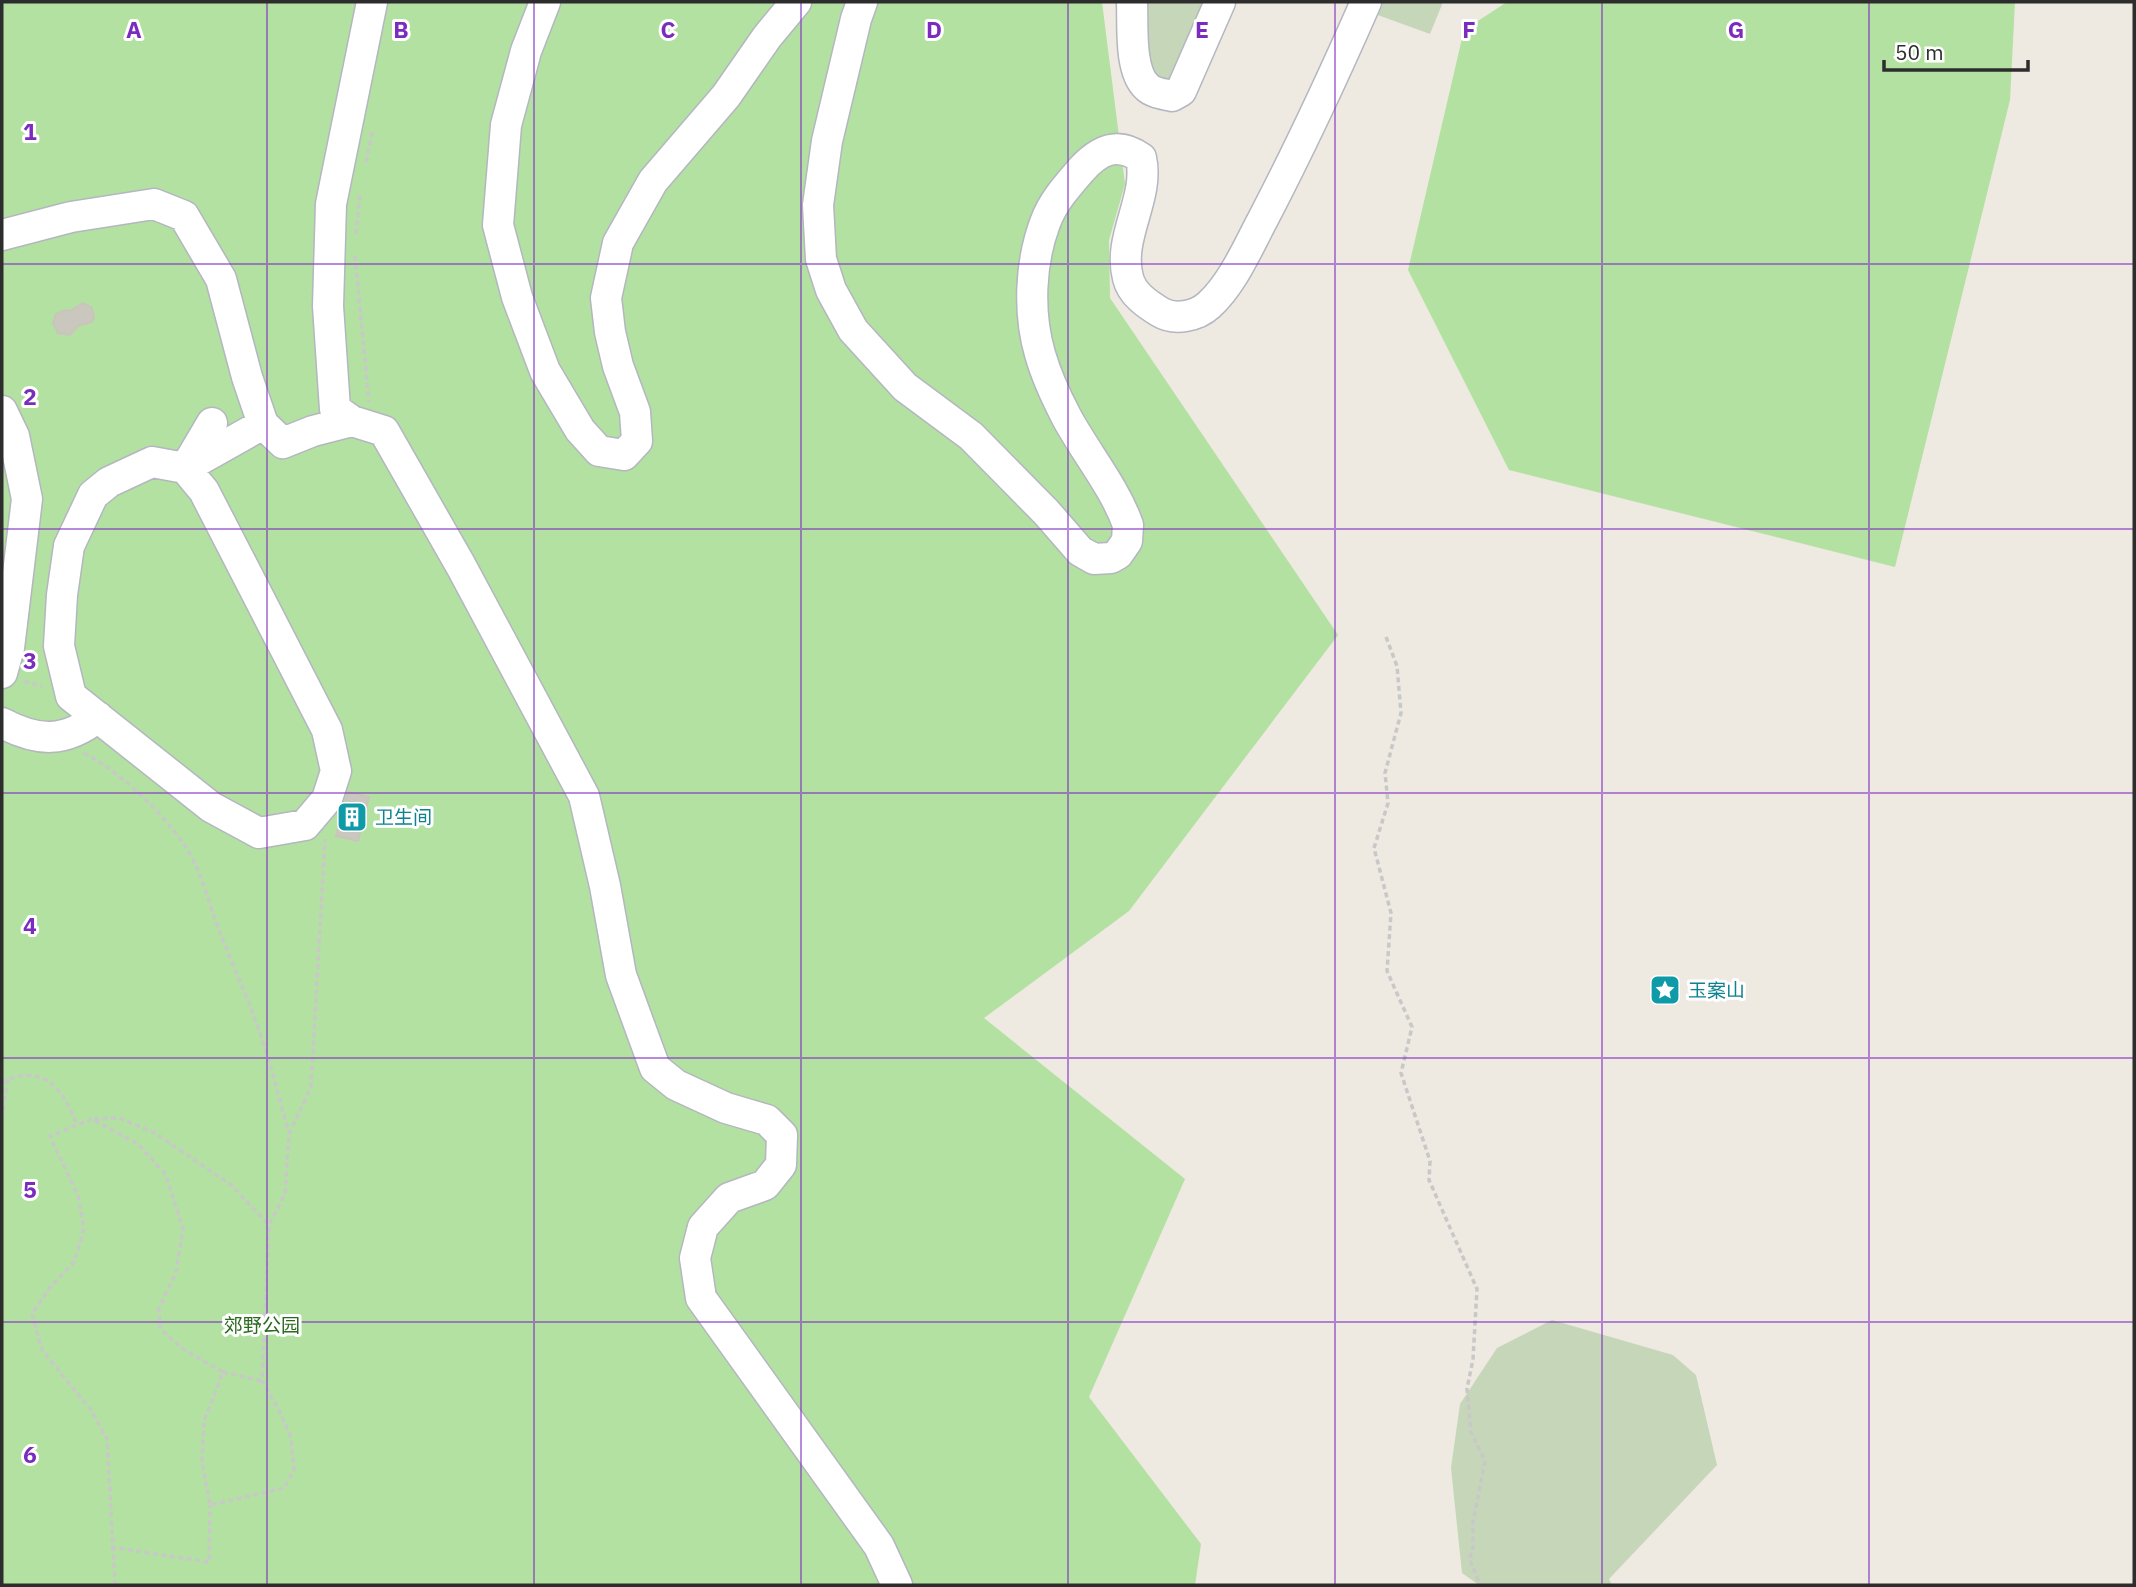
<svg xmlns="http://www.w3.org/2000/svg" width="2136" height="1587" viewBox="0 0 2136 1587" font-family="'IBM Plex Sans','Noto Sans SC',sans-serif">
<rect width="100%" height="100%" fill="#eee9e1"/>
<path fill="#b3e1a1" d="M2,2H1102L1125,184L1109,240L1110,298L1338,635L1129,911L984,1018L1185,1179L1089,1397L1201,1544L1195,1585H2Z
M1507,2H2015L2010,100L1895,567L1509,470L1408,270L1464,30Z"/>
<path fill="#c6d7b9" d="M1122,2H1236L1186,107L1154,103Z
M1342,2H1443L1430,34Z
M1552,1320L1673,1355L1696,1375L1717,1465L1609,1579L1612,1585H1479L1462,1573L1451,1468L1460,1404L1497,1348Z"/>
<path fill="#cac7bf" stroke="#cac5ba" stroke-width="2" d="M83,303L92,308L94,318L92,322L78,326L70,335L58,333L53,323L56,314L65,310L70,311Z
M348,792L369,797L358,841L336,836Z"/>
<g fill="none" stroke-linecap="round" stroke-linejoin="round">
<g stroke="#b4b6c0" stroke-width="33">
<path id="minor" d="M372,2L331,204L328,306L335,409L352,421L384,431L461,566L584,796L605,886L621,975L655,1068L676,1085L726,1108L767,1120L782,1135L781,1165L765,1185L729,1198L703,1227L695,1258L701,1298L879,1546L897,1585
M545,2L526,51L506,125L498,225L517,297L545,371L580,430L599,451L624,455L637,441L635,412L618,366L610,332L606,298L618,243L653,181L726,96L767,37L796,2
M862,2L856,19L827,141L818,205L821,259L831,290L853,330L905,387L971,436L1046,512L1080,551L1094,559L1111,558L1118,554L1127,541L1128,525C1115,488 1086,453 1067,418C1057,399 1046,375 1040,354C1028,313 1030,263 1045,223C1052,203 1067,186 1081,170C1099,150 1117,141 1141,158C1150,198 1117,237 1128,278C1132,294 1147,304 1160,312C1175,321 1197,316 1209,305C1233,283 1248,247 1263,219C1300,148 1334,75 1366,2
M1132,2C1133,25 1129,71 1147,87C1153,93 1164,94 1172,96L1181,91L1220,2
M2,235L71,217L154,204L184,216L221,279L247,377L263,424L283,443L313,431L352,421
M2,411L14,436L27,499L9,648L2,673
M152,462L185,468L204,491L327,730L336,771L327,799L305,825L259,833L211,807L71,696L59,646L62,595L69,546L93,495L109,482Z
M186,467L212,423
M185,468L263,424
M2,723C38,742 65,743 98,717"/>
</g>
<path stroke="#c8c8c8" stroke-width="3.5" stroke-dasharray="5 3.5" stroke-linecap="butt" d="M366,162L373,129
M356,234L360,193
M355,256L369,402
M1386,637L1397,666L1401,713L1385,773L1388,803L1374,848L1391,913L1387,971L1412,1027L1401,1073L1430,1161L1429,1180L1477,1289L1473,1359L1467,1389L1471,1432L1485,1461L1473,1522V1551L1469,1558L1478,1580L1477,1585
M24,681L43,687
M84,753C123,774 160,810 185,846C202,871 208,903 219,930C231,962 246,993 257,1025C270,1059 278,1097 289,1132
M2,1082C43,1062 63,1089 77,1125
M2,1118L8,1076
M94,1119L119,1118L155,1133L231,1185L269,1225
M223,1372L262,1381
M111,1547L209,1562L210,1505
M115,1585L107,1439L91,1410L42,1350L32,1314L51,1286L74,1262L84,1229L78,1196L50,1136L92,1119L138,1144L166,1175L183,1229L176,1272L159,1308L160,1328L181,1348L223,1372L204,1421L202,1461L210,1505L284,1488L294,1470L291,1438L279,1410L262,1381L269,1225L285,1194L289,1134L311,1087L325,839"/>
<use href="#minor" stroke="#fff" stroke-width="30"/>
</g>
<path fill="none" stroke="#7b2cbf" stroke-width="2" stroke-opacity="0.55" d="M267,2V1585M534,2V1585M801,2V1585M1068,2V1585M1335,2V1585M1602,2V1585M1869,2V1585M2,264H2134M2,529H2134M2,793H2134M2,1058H2134M2,1322H2134"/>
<defs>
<g id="building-square" transform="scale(1.575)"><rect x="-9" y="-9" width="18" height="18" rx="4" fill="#0f9aa8" stroke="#fff"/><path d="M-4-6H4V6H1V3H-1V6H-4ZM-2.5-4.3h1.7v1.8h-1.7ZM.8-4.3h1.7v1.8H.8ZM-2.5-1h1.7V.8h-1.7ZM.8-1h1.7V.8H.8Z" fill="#fff"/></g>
<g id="sight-square" transform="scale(1.575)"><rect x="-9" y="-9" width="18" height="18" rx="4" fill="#0f9aa8" stroke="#fff"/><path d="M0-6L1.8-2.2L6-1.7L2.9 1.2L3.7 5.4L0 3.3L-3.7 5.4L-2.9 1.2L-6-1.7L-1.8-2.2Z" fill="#fff"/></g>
</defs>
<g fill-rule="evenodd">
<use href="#building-square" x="352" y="817"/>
<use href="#sight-square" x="1665" y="990"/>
</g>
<g text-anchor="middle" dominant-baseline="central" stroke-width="6" stroke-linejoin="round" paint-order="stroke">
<g font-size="19" fill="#0d838f" stroke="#fff" text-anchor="start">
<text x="375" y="817">卫生间</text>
<text x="1688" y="990">玉案山</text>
</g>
<g font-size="19" fill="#2a691f" stroke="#fff">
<text x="262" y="1325">郊野公园</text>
</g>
</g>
<g font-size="23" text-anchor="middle" font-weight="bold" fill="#7b2cbf" stroke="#fff" stroke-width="6" stroke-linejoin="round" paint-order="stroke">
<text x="134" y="38">A</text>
<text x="401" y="38">B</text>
<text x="668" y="38">C</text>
<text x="934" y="38">D</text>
<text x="1202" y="38">E</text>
<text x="1469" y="38">F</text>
<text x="1736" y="38">G</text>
<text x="30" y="140">1</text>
<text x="30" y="405">2</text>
<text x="30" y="669">3</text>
<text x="30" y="934">4</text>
<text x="30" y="1198">5</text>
<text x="30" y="1463">6</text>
</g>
<rect width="2136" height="1587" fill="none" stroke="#2d2d2d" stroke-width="7"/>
<path d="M1884 60v10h144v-10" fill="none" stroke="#2d2d2d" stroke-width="3.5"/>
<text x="1895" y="60" font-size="21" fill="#2d2d2d" stroke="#ffffff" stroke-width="5" paint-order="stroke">50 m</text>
</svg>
